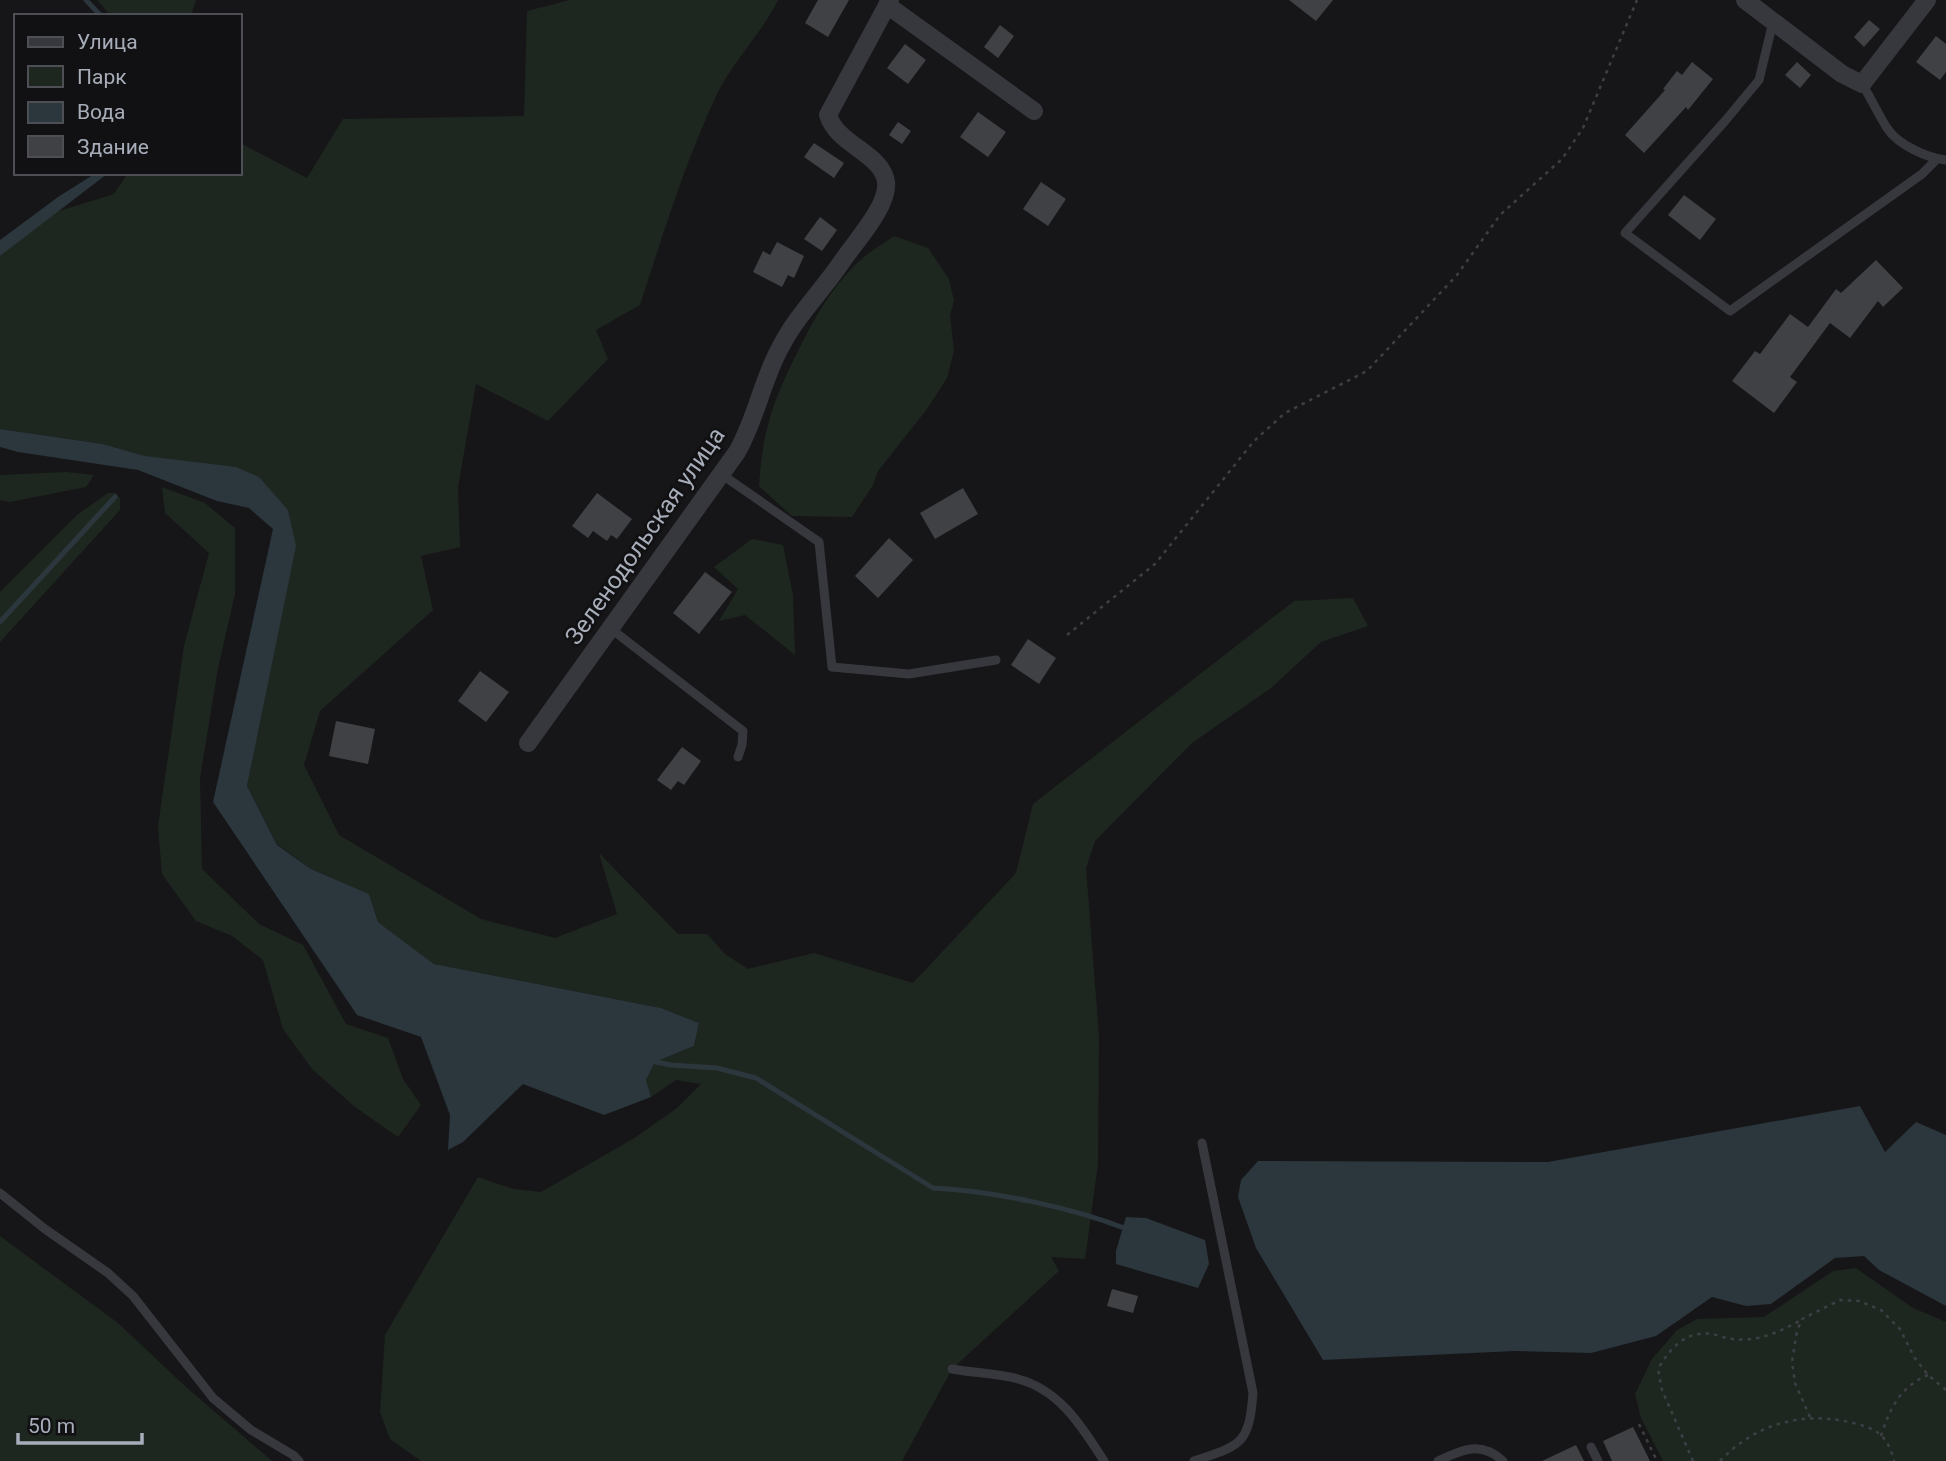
<svg xmlns="http://www.w3.org/2000/svg" width="1946" height="1461" viewBox="0 0 1946 1461" font-family="Roboto,sans-serif">
<rect width="100%" height="100%" fill="#161618"/>
<path fill="#1e271f" d="M97,0H196L191,16H111Z
M570,0H778C762,33 733,61 717,94C685,162 663,234 640,305L596,330L608,359L548,421L476,384L458,487L460,547L421,556L433,610L320,711L304,765L339,835L481,919L555,938L617,914L599,853L678,934H707L725,954L748,969L814,953L913,983L1016,873L1033,804L1294,601L1353,598L1368,626L1321,642L1271,688L1192,743L1095,841L1086,868L1099,1036L1098,1164L1085,1259L1051,1257L1059,1271L952,1369L902,1461H421L390,1439L380,1412L385,1335L478,1177L513,1189L541,1192L636,1137L677,1108L701,1084L676,1080L651,1097L646,1080L655,1062L694,1046L699,1023L661,1008L434,964L378,922L369,894L311,869L277,844L247,786L295,547L288,510L145,456L103,444L0,429V256L56,212L114,194L128,173H240V143L307,178L343,119L524,116L527,11Z
M894,236L928,248L949,279L954,301L950,315L954,351L947,378L927,409L878,471L873,485L852,517L792,516L759,486C763,424 776,394 804,339C817,314 832,289 852,268C864,255 880,246 894,236Z
M66,472L94,475L86,487L10,502L0,500V475Z
M162,487L205,503L235,528V594L218,668L200,778L202,869L259,924L303,945L346,1024L388,1038L403,1079L421,1105L398,1137L355,1107L312,1069L283,1029L263,960L232,936L196,921L162,874L158,826L184,646L209,553L165,513Z
M108,493H116L120,498V510L0,642V592L77,515Z
M752,539L783,545L793,595L795,655L745,615L719,621L738,589L714,567Z
M0,1236L118,1323L186,1387L272,1461H0Z
M1856,1268L1913,1308L1946,1322V1461H1663L1641,1418L1635,1394L1652,1359L1677,1330L1697,1319L1764,1317L1833,1271Z"/>
<path fill="#2b363d" d="M96,173L107,174L0,256V240L58,197Z
M0,429L103,444L145,456L236,467L259,477L288,510L296,546L247,786L277,845L311,869L369,894L378,922L434,964L661,1008L699,1023L694,1046L655,1062L646,1080L651,1097L604,1115L523,1084L463,1142L448,1150L450,1115L421,1037L357,1015L213,802L273,529L249,508L217,501L138,470L18,452L0,447Z
M1860,1106L1885,1152L1916,1122L1946,1135V1306L1879,1270L1864,1256L1835,1258L1771,1304L1746,1306L1712,1297L1656,1336L1591,1353L1515,1351L1323,1360L1256,1248L1238,1197L1241,1180L1258,1161L1548,1162Z
M1126,1217L1146,1218L1205,1240L1209,1264L1198,1288L1116,1264V1251Z"/>
<g fill="none" stroke-linecap="round" stroke-linejoin="round">
<path stroke="#2b363d" stroke-width="5" d="M86,0L101,16
M0,622L115,497
M650,1061L671,1065L717,1068L756,1078L933,1188C993,1191 1070,1207 1127,1229"/>
</g>
<path fill="#404145" d="M818,0H849L828,37L805,23Z
M1289,0H1333L1316,21Z
M1869,20L1880,29L1864,47L1854,37Z
M1000,25L1014,36L998,58L984,47Z
M1936,36L1946,44V72L1940,80L1916,62Z
M905,44L926,60L908,84L887,68Z
M1692,62L1713,79L1688,110L1686,107L1644,153L1625,135L1665,90L1663,89L1677,71L1682,75Z
M1797,62L1811,75L1800,88L1785,75Z
M978,112L1006,132L988,157L960,137Z
M898,122L911,131L902,144L889,135Z
M814,143L844,163L834,178L804,157Z
M1041,182L1066,199L1048,226L1023,209Z
M1684,195L1716,219L1700,240L1668,215Z
M820,217L837,230L822,251L804,239Z
M777,242L804,256L794,278L788,275L782,287L753,272L763,251L770,255Z
M1876,260L1903,288L1883,307L1878,301L1850,338L1830,323L1790,377L1797,382L1774,413L1732,381L1755,351L1760,354L1790,314L1808,327L1836,289L1841,293Z
M963,488L978,514L935,539L920,513Z
M597,493L632,519L617,539L611,535L607,541L593,531L588,538L572,526Z
M889,538L913,560L878,598L855,576Z
M705,572L732,592L699,634L673,613Z
M1028,639L1056,658L1039,684L1011,665Z
M480,671L509,692L486,722L458,701Z
M336,721L375,729L368,764L329,756Z
M682,747L701,761L684,785L678,781L671,790L657,780Z
M1112,1289L1138,1296L1133,1313L1107,1306Z
M1633,1427L1650,1461H1612L1603,1441Z
M1576,1445L1584,1461H1542Z"/>
<g fill="none" stroke-linecap="round" stroke-linejoin="round">
<path stroke="#3d3f45" stroke-width="2.5" stroke-dasharray="3.5 5" stroke-linecap="butt" d="M1067,635L1155,564L1254,441L1285,413L1367,371L1457,275L1500,215L1562,159L1583,128L1637,0
M1810,1417L1795,1383L1792,1362L1797,1331L1802,1319L1840,1300L1859,1301L1881,1310L1900,1329L1914,1357L1928,1375L1946,1390
M1639,1424L1657,1461
M1881,1436C1890,1408 1900,1387 1928,1375
M1693,1461L1662,1390L1658,1369C1671,1347 1686,1330 1713,1334C1720,1336 1727,1339 1735,1339C1759,1342 1781,1331 1801,1320
M1720,1461C1754,1425 1800,1411 1849,1422C1875,1428 1887,1433 1894,1461"/>
<path stroke="#37383e" stroke-width="9" d="M1773,22L1759,80L1725,121L1625,233L1730,311L1922,174L1937,159
M1862,84C1871,98 1878,114 1887,128C1898,145 1927,158 1946,160
M721,474L819,542L832,667L909,674L996,660
M610,628L743,731L742,745L738,757
M0,1193L45,1229L108,1273L133,1296L213,1398L251,1430L293,1455L299,1461
M952,1369C973,1373 997,1373 1018,1379C1060,1390 1082,1427 1104,1461
M1591,1447L1598,1461
M1194,1461C1241,1445 1249,1445 1253,1393L1202,1143
M1438,1461C1463,1449 1481,1441 1503,1461"/>
<path stroke="#37383e" stroke-width="18" d="M1745,0L1842,74L1862,84L1927,0
M887,5L1034,111
M528,743L737,452C756,419 762,381 780,348C796,316 823,290 843,260C856,241 889,205 886,182C882,153 837,145 828,115L890,0"/>
</g>
<g text-anchor="middle" dominant-baseline="central" stroke-width="5" stroke-linejoin="round" paint-order="stroke">
<g font-size="24" fill="#a7adb9" stroke="#111113">
<text transform="translate(645 536) rotate(-55)">Зеленодольская улица</text>
</g>
</g>
<rect x="14" y="14" width="228" height="161" fill="#111113" stroke="#4d4f55" stroke-width="2"/>
<rect x="28" y="37" width="35" height="10" fill="#37383e" stroke="#4d4f55" stroke-width="2"/>
<text x="77" y="49" font-size="21" fill="#a7adb9">Улица</text>
<rect x="28" y="66" width="35" height="21" fill="#1e271f" stroke="#4d4f55" stroke-width="2"/>
<text x="77" y="84" font-size="21" fill="#a7adb9">Парк</text>
<rect x="28" y="102" width="35" height="21" fill="#2b363d" stroke="#4d4f55" stroke-width="2"/>
<text x="77" y="119" font-size="21" fill="#a7adb9">Вода</text>
<rect x="28" y="136" width="35" height="21" fill="#404145" stroke="#4d4f55" stroke-width="2"/>
<text x="77" y="154" font-size="21" fill="#a7adb9">Здание</text>
<path d="M18 1433v10h124v-10" fill="none" stroke="#a7adb9" stroke-width="3.5"/>
<text x="28" y="1433" font-size="21" fill="#a7adb9" stroke="#111113" stroke-width="5" paint-order="stroke">50 m</text>
</svg>
